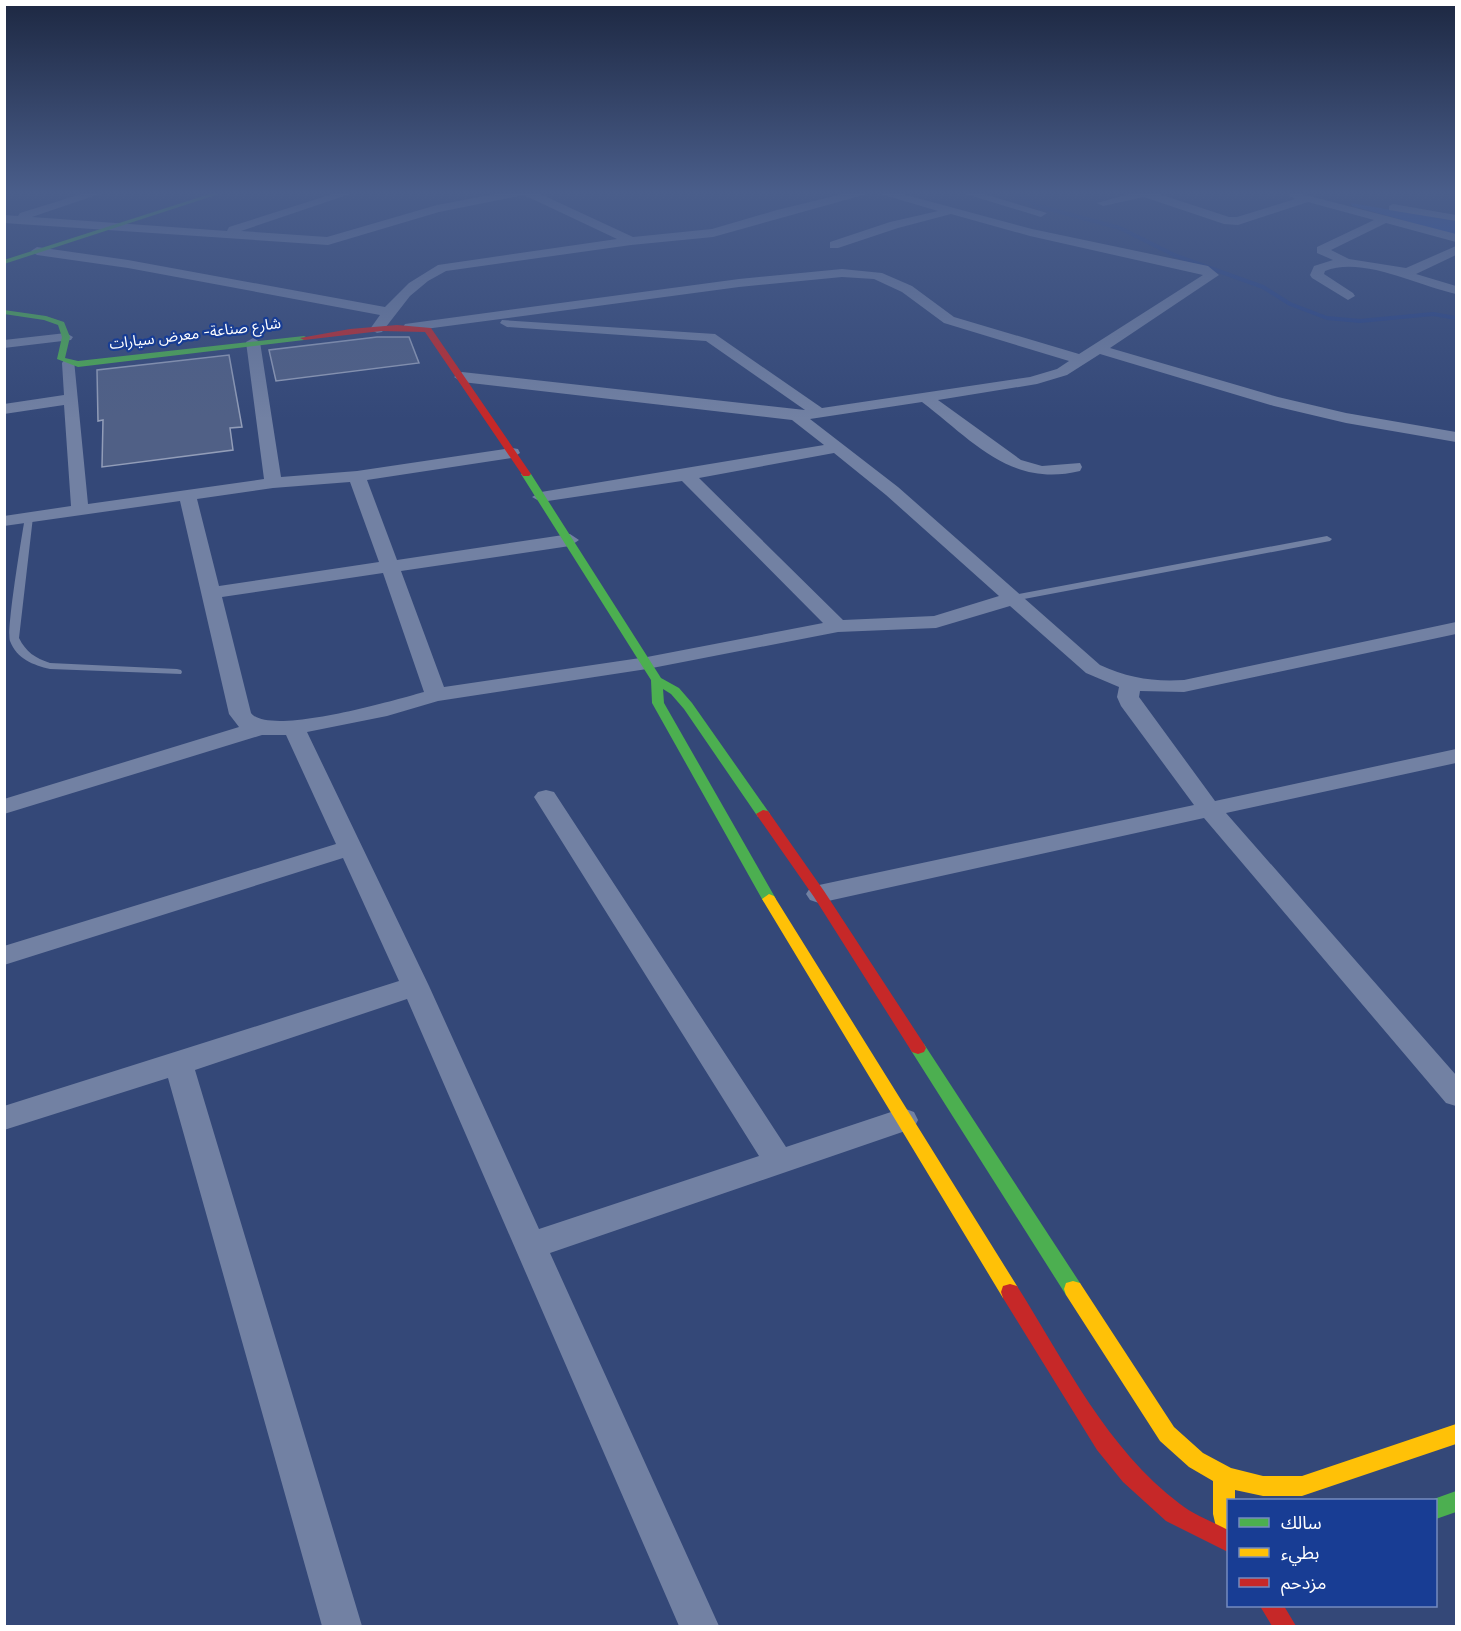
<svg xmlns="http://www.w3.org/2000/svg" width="1461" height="1631" viewBox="0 0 1461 1631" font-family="Inter,'Noto Sans Arabic',sans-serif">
<rect width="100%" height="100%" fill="#344878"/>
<path fill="#2d53aa" d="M1351,203L1456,221V235L1352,206Z"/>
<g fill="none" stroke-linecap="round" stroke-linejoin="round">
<path stroke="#2b4585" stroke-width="4" d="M1013,191L1038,206L1120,228L1174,255L1263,287L1290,304L1327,318L1360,321L1433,314L1456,318"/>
</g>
<path fill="#506086" stroke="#929db8" stroke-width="1.5" d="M377,337H409L419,363L276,381L269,350Z
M229,355L242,427L230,428L233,450L102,467L103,420L98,421L97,370Z"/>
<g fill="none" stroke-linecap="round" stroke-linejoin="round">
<path fill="#7281a3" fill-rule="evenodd" d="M29,514L33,517L19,638C26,652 35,658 50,663L177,669L181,670L182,672L181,674L50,669C33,665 17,659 10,641C6,631 22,535 25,517Z
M1327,536L1332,539L1330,541L1014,601L1009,598L1014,595Z"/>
<path fill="#7281a3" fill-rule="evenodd" d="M91,191H108L32,217L227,231L229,227L342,191H359L241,231L327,237L437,205L511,191H534L633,237L712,229L777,210L855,191H891L1032,229L1208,266L1219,275L1110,348L1278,397L1346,413L1456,432V442L1346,423L1274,406L1100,354L1067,375L1037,384L938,400L1021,460L1042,466L1080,463L1082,467L1080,471C1011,488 973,441 922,402L810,419L898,487L1100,665C1128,678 1154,682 1184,680L1456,622V634L1184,692L1140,691L1139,697L1215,801L1456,749V763L1226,813L1456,1075V1106L1446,1103L1204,818L819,903L810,900L806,894L810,888L819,885L1194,805L1121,706L1117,697L1119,687L1086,673L1010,606L936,628L838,632L647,669L438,701L387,716L307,732L429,986L539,1229L759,1156L534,797L538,792L546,790L554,792L786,1147L903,1108L914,1112L918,1120L914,1128L550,1253L719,1626H679L407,999L195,1070L362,1626H322L168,1078L4,1130V1106L399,981L343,858L4,965V946L336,844L286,735H262L4,814V799L239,727L229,714L180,501L4,526V516L71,506L64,405L4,414V404L64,395L62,363L64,360H74L88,504L264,479L246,342L253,338L260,342L281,477L357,471L512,448L518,449L520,453L512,458L367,480L397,560L570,534L579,540L570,546L401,571L444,687L647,657L823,623L682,481L541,502L532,497L541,492L824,445L792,420L462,382L454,377L462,372L805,410L706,341L507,327L500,323L502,320L715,334L822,408L1030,377L1057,369L1069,361L944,323L902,292L874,279L842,277L739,287L410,331L403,327L405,324L739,279L842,269L882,273L912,286L954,317L1079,354L1203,275L1030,236L951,214L898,228L838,248H830V242L890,222L938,211L874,192L713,237L631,245L446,271L428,281L410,296L382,332L377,333L370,329L380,315L128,268L37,255L31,251L37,247L128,260L385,307L409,283L438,265L617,239L524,195L439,212L328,245L4,223V215L18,216L20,213ZM834,453L886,495L999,596L934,616L843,620L699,478ZM350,482L379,562L219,586L197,499L273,488ZM383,573L424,692C395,700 269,737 251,713L222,597Z
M956,191H974L1047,213L1041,217Z
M1140,191H1150L1229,217H1237L1295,199L1288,195L1294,192L1456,234V242L1386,223L1331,250L1349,259L1406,268L1456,246V255L1416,274L1456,286V294C1418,286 1363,256 1325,271L1324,274L1353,293L1355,296L1348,300L1312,278L1310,275L1314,266L1333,260L1317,253V247L1374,220L1308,202L1238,225L1224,224L1144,197L1103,206L1097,203Z
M1393,204L1456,215V221L1389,210V206Z
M66,333L73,337L71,340L4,348V340Z"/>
<path fill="#4caf50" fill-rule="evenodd" d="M219,191H228L4,264V260Z
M4,310L46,316L64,322L70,337L65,358L78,361L304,336L308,338L304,340L78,367L57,359L62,337L58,325L44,320L4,314Z
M526,471L531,474L661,678L679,688L692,703L770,814L768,817H758L684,709L671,694L663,689L664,703L776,899L774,902H764L762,899L652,703L651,680L521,474Z
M918,1042L924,1044L1080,1283L1082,1289L1080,1295L1073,1297L1066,1295L912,1052L910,1048L912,1044Z
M1456,1491V1512L1436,1519V1500H1431Z"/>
<path fill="#ffc107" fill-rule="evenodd" d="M769,894L774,896L1017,1286L1019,1292L1017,1298L1010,1300L1003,1298L762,899Z
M1073,1281L1080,1283L1174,1427L1203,1453L1231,1468L1263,1476H1302L1456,1424V1444L1302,1496H1263L1235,1490V1500H1228V1547L1220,1544L1213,1514V1481L1189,1467L1160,1441L1066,1295L1064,1289L1066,1283Z"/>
<path fill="#c62828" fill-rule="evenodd" d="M397,325L431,328L531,474L529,476H523L425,332L381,331L304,340L300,338L350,329Z
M763,810L768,811L824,891L924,1044L926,1048L924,1052L918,1054L912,1052L814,897L756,814Z
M1010,1284L1017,1286C1065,1362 1107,1449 1180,1504C1194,1515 1213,1522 1228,1530V1552L1166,1521L1123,1482L1097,1450L1003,1298L1001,1292L1003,1286Z
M1260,1606H1284L1296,1626H1272Z"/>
</g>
<linearGradient id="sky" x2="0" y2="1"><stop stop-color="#1d2842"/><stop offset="0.46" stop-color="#4a5e8b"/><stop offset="1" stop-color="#4a5e8b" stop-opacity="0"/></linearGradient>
<rect width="1461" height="419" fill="url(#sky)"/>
<g text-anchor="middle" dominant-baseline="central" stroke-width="4.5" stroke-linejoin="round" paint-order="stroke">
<g font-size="15" fill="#fff" stroke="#183d94">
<text transform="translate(195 333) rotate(-7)">شارع صناعة- معرض سيارات</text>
</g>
</g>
<rect width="1461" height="1631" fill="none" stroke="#ffffff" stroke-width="12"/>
<rect x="1227" y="1499" width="210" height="108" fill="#183d94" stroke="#748bbf" stroke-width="1.5"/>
<rect x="1239" y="1518" width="30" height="9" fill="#4caf50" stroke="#748bbf" stroke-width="1.5"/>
<text x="1281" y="1529" font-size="18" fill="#ffffff">سالك</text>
<rect x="1239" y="1548" width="30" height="9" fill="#ffc107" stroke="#748bbf" stroke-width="1.5"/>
<text x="1281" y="1559" font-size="18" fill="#ffffff">بطيء</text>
<rect x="1239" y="1578" width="30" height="9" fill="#c62828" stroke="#748bbf" stroke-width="1.5"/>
<text x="1281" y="1589" font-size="18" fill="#ffffff">مزدحم</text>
</svg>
